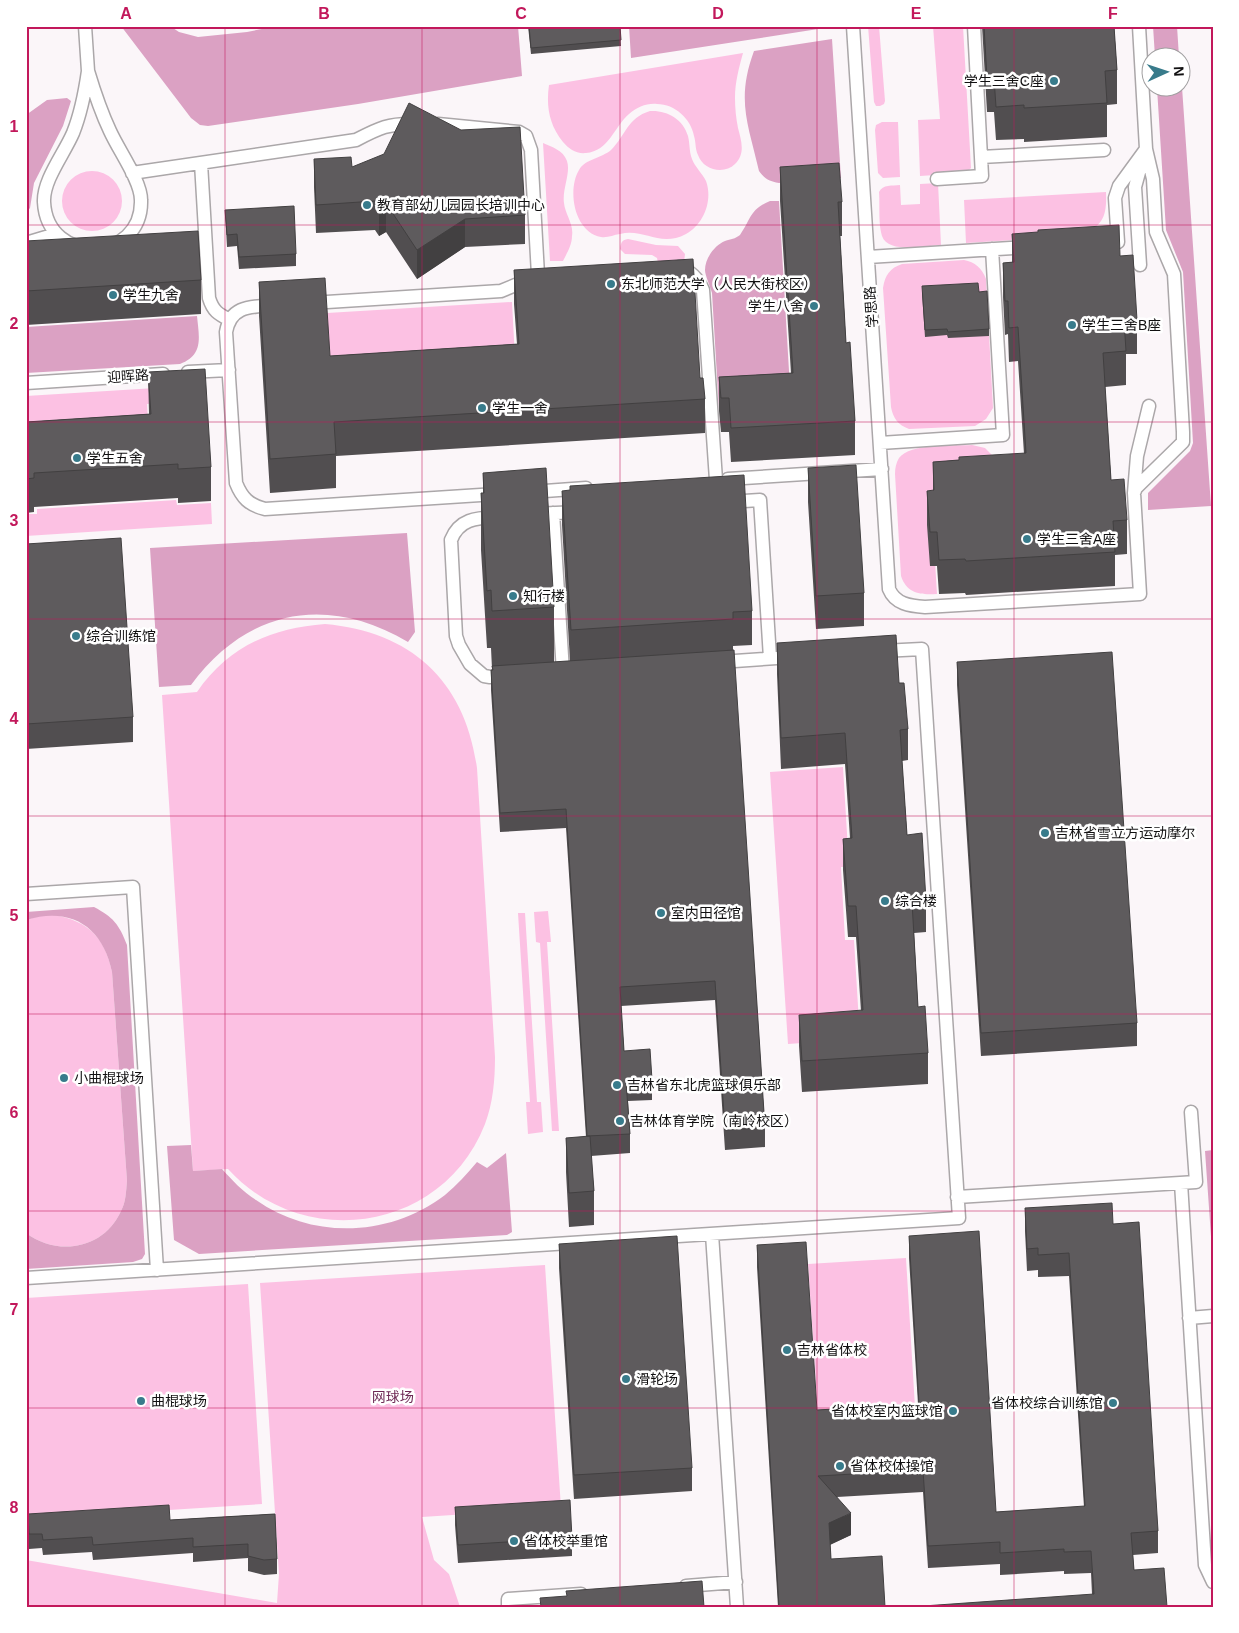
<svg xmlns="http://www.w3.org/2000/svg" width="1239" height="1633" viewBox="0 0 1239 1633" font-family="Arial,'Noto Sans SC',sans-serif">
<rect width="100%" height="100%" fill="#fbf6f9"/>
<path fill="#fcc1e3" d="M868,26H879L885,101L884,104L880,106H876L874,102Z
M933,26H963L971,168L966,173L920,176L918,120L940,119Z
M743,53C739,68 735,82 735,98C735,108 736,118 738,128C741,140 746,153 735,164C724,175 703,170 698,155C695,149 696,142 694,136C691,119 675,104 657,104C647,103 637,107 629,114C614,127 609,151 586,153C576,154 569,149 563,142C549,125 546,106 549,85Z
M650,111C667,110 683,119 688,136C690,144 689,151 692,159C695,167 702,173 706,181C713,200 704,224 686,234C660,248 644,228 620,234C613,235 608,238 601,237C574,232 567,190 579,170C585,159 602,158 611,150C626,135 627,118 650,111Z
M882,122H898L900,177L883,178L878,173L875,130L876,125Z
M543,143C552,147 563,150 567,161C571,173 562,189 564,203C565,214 574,224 572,236C572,245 567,253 563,261H550Z
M62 201a30 30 0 1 1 60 0a30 30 0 1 1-60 0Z
M938,183L941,245C926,246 888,254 882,236C878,223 880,205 879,192C883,184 892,186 900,185L901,205L920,204V184Z
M1106,192C1107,217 1103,225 1081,236L966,243L964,200Z
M628,239L656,245L678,246L685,254L684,263H658L657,258L652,255L625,254L620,249C621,242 622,240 628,239Z
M964,260C975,262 982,268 986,279L993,408L986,419L975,426L909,429C898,425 893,418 891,407L883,288C885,275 890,268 902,264Z
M512,302L516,377L332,388L327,313Z
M204,385L205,400L147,404L150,456L26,454V396Z
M972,445L985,448L995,458L931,495L937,594C921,595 907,594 901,576L895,474C895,468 896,463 899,458C910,443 954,446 972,445Z
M176,500L177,505L211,503L212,524L26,536V514H37V509Z
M325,624C412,632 465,681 477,768L495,1057C495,1080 493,1103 485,1124C443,1232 303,1252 228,1169L193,1171L162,695L197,692C228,647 271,628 325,624Z
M843,767L849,867H841L845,940H854L860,1039L788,1044L770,772Z
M548,911L551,942H547L559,1131H552L540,943L536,942L534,912Z
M518,913H525L537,1102H541L543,1132L528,1134L526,1102H530Z
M54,915C89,921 105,938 112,972L127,1181C126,1191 126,1202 121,1211C104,1249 58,1257 26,1233V920L39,916Z
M906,1258L916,1424L819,1430L808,1264Z
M545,1265L561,1508L422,1517L434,1560L449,1574L460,1607H26V1560L277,1603L279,1574L260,1283Z
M248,1284L262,1504L26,1519V1298Z"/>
<path fill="#dba1c3" d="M121,26H170L179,32L198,37L247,32L277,26H518L522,76L358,104L208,126L200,125L191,118Z
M629,26H831V27L631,58Z
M1153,26H1177L1179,57H1155Z
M832,39L841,178L779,183C769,181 765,179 759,171C748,123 736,100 754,51Z
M1182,87L1211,506L1148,510V493L1190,451L1193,443L1183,272L1166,230L1157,88Z
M67,98L71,101L63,126L34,183L30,208L26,213V115L47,100Z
M770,201H779L791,405L719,410L712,293C710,286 705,275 705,270C705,258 715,245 725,241C731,239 735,239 740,235C751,219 750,209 770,201Z
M197,316C199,337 204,355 180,364L26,373V327Z
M407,533L415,632L408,642C327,594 247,609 191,685L159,687L150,548Z
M94,907C113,917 119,924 127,945L145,1254L142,1259L133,1262L26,1269V1233C58,1257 104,1249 121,1211C126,1202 126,1191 127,1181L112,972C103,927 71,906 26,920V912Z
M191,1145L193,1171L222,1169C232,1180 243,1192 256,1200C313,1240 390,1237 445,1195C457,1185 467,1174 477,1162L487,1168L506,1153L512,1232L507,1235L199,1254L174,1240L167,1146Z
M1213,1150V1265L1205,1151Z"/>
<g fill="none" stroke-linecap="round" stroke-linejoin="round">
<g stroke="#aba7a9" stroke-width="15">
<path id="service" d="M85,26L88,71
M853,26L889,589C895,604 910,606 925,607L1140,594L1134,493L1136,488L1183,442V432L1174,274L1156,232L1153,179L1146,149L1139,26
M88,71C94,91 101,112 110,131C119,151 141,181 141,200C143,263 47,266 44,202C43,180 64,154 73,133C81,113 85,92 88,71Z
M438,124L519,132L526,136L531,150L538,275
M981,157L1104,150
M201,163L209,298C213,311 218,314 230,320
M132,173L356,140C379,128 389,123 415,124
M937,179L982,176L974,26
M1118,242L1115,198L1119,186L1146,149
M26,243L56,234
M868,257L1028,247
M1140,265L1135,187L1143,158
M679,267C691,271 698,278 703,290L716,480
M311,303L501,291L530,279
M276,305C253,307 231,304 226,332L236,483C242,498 249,505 265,509L496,494
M188,372L229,370
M26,383L163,374
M880,443L1003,435L992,249
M728,479L882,469
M531,492L586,488
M1134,493L1137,456L1149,406
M728,502L760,500L770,658
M553,513L563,672
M534,514L578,512
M496,517C476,518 459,519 451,540L456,636L459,645L470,664L484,676L490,677L508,676
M720,662L792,657
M26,894L133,887L157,1270
M1181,1183L1205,1565L1213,1582
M957,1197L1196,1182L1191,1112
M712,1234L737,1607
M26,1278L959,1218L922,649L882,651
M1189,1318L1213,1316
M686,1586L736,1582
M508,1607V1599L581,1594"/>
</g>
<use href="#service" stroke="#fff" stroke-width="12"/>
</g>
<path fill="#514e50" d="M528,26H620L621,46L531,54Z
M982,26H1114L1117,70V104L1107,105V137L1024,142V139L996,140L994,112H987Z
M314,159L352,167L525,215V244L465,247L417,279L386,232L379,236L375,230L316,233L314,187Z
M780,167L842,202V236H840L846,343L855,421V455L731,462L729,432H721L719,411V377L791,373L780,201Z
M225,210L296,254V266L239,269L237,246L227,247Z
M1012,234L1120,256L1137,320V354H1126V385L1105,387L1111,480L1127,520V554L1115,555V586L966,595L965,593L939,594L937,566H930L927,525V491H933V462L959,460L1024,454L1018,361L1009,362L1008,334L1005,335L1003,297V263L1012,262Z
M26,241L201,280V314L26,325Z
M514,270L700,378L705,399V433L336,456V488L270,493L259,316V282L330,356L517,344L514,304Z
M979,292L989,329V336L948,338L947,335L925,337L922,293Z
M148,372L211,467V501L178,503V498L34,507V512L26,513V422L149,414Z
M808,468L864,593V626L816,629L808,502Z
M483,473L554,607V662L570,661L562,525V491L752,611V645L733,646V650L765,1128V1147L725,1150L715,1000L621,1006L624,1051L652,1080V1100L628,1101L630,1134V1153L591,1156L594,1191V1225L569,1227L566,1172V1138L586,1137L566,828L500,832L491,690V670H492V669L491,648H487L481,550V493H483Z
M26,544L133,717V742L26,749Z
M777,643L899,683L908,729V760L902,761L907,835L926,901V932L914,933L918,1007L928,1053V1084L802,1092L799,1046V1015L861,1011L856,937H848L843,870V839L850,838L845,764L781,769L777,674Z
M957,662L1137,1023V1046L981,1056L957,685Z
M1025,1208L1113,1224L1158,1531V1553L1133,1555L1134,1570L1167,1607L1092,1594L1091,1573L1064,1574V1571L1000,1575V1564L928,1568L923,1492L837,1497L851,1535L830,1545L831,1559L885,1607H778L757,1267V1245L817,1410L918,1404L909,1258V1236L996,1512L1084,1507L1069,1276L1038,1277V1270L1027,1271L1025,1231Z
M559,1244L692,1468V1491L574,1499L559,1268Z
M455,1507L572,1538V1556L458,1563L455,1525Z
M28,1514L170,1520L275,1514L277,1559V1574L264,1575L248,1571V1558L193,1562V1553L93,1560L92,1552L43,1555L42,1548L29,1549Z"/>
<path fill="#424041" d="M386,203V232L379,236V207Z
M465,219V247L417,279V250Z
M851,1513V1535L829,1545V1523Z"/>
<path fill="#5e5b5d" stroke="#424041" d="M529,26H620L621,40L531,48Z
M984,26H1114L1117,70L1105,71L1107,103L1024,108V105L996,107L994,78H987Z
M409,103L461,130L520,127L525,215L465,219L417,250L386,203L379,207L375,201L316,205L314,159L351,157L352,167L384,154Z
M839,163L842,202H838L846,343L850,342L855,421L731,428L729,398H721L719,377L793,373L780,167Z
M294,206L296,254L239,257L237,234L227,235L225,210Z
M1119,225L1120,256L1133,255L1137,320L1124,321L1126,351L1103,353L1111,480L1124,479L1127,520L1113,521L1115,552L966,561L965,559L939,560L937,532H930L927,491L934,490L933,462L959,460V457L1026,453L1018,327L1009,328L1008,301H1005L1003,263L1014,262L1012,234L1038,232V230Z
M198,231L201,280L26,291V241Z
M693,259L700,378H703L705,399L334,422L336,454L270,459L259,282L325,278L330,356L519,344L514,270Z
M978,283L979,292L987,291L989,329L948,332L947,329L925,330L922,286Z
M205,369L211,467L178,469V464L34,473V478L26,479V422L151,414L148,372Z
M856,465L864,593L816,596L808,468Z
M546,468L554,607L492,611L491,590L487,591L481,493H484L483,473Z
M744,475L752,611L733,612V619L571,630L562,491L570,490V486Z
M121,538L133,717L26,724V544Z
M896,635L899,683H904L908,729L900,730L907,835L922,833L926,901L912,902L918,1007L925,1006L928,1053L802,1061L799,1015L863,1010L856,906H848L843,839L852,838L845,733L781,738L777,643Z
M734,650L765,1128L725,1130L715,981L620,987L624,1051L650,1049L652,1080L626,1082L630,1134L587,1136L566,809L500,813L491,670H493L492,666Z
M1112,652L1137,1023L981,1033L957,662Z
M590,1136L594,1191L569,1193L566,1138Z
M1112,1203L1113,1224L1139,1222L1158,1531L1131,1533L1134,1570L1164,1568L1167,1607H909L1094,1594L1091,1551L1064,1552V1549L1000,1553V1542L928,1546L923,1470L818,1476L851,1513L829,1523L831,1559L882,1556L885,1607H779L757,1245L806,1242L817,1410L919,1404L909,1236L979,1231L996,1512L1085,1506L1069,1253L1038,1255V1248L1027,1249L1025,1208Z
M677,1236L692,1468L574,1475L559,1244Z
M570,1500L572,1538L458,1545L455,1507Z
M169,1505L170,1520L275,1514L277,1559L264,1560L248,1556V1544L193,1547V1538L93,1545L92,1537L43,1540L42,1534H29L28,1514Z
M702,1581L704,1607H541L540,1598L567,1596L566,1591Z"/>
<path fill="none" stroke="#c2185b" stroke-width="1" stroke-opacity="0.55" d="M225,26V1607M422,26V1607M620,26V1607M817,26V1607M1014,26V1607M26,225H1213M26,422H1213M26,619H1213M26,816H1213M26,1014H1213M26,1211H1213M26,1408H1213"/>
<g fill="#387b8b" stroke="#fff" stroke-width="2">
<circle cx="1054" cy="81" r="5"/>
<circle cx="367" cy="205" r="5"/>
<circle cx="611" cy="284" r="5"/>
<circle cx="113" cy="295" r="5"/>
<circle cx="814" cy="306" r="5"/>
<circle cx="1072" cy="325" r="5"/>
<circle cx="482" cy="408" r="5"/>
<circle cx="77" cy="458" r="5"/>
<circle cx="1027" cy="539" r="5"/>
<circle cx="513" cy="596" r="5"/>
<circle cx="76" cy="636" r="5"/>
<circle cx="1045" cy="833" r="5"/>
<circle cx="885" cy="901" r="5"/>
<circle cx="661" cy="913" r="5"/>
<circle cx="64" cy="1078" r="5"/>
<circle cx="617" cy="1085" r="5"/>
<circle cx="620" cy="1121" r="5"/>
<circle cx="787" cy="1350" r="5"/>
<circle cx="626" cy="1379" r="5"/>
<circle cx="141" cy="1401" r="5"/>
<circle cx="1113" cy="1403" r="5"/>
<circle cx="953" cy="1411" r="5"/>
<circle cx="840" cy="1466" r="5"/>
<circle cx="514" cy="1541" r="5"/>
</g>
<g text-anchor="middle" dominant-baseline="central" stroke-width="5" stroke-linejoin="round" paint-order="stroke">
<g font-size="14" fill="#111011" stroke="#fff" text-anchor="start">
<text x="1044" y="81" text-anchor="end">学生三舍C座</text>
<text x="377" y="205">教育部幼儿园园长培训中心</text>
<text x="621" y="284">东北师范大学（人民大街校区）</text>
<text x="123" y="295">学生九舍</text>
<text x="804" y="306" text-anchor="end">学生八舍</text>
<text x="1082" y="325">学生三舍B座</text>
<text x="492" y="408">学生一舍</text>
<text x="87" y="458">学生五舍</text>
<text x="1037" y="539">学生三舍A座</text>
<text x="523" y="596">知行楼</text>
<text x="86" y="636">综合训练馆</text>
<text x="1055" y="833">吉林省雪立方运动摩尔</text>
<text x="895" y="901">综合楼</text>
<text x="671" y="913">室内田径馆</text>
<text x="74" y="1078">小曲棍球场</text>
<text x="627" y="1085">吉林省东北虎篮球俱乐部</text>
<text x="630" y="1121">吉林体育学院（南岭校区）</text>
<text x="797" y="1350">吉林省体校</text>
<text x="636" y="1379">滑轮场</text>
<text x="151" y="1401">曲棍球场</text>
<text x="1103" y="1403" text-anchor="end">省体校综合训练馆</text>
<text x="943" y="1411" text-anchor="end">省体校室内篮球馆</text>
<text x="850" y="1466">省体校体操馆</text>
<text x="524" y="1541">省体校举重馆</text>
</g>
<g font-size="14" fill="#111011" stroke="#fff">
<text transform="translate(871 307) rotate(-94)">学思路</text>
<text transform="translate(128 376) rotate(-4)">迎晖路</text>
</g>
<g font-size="14" fill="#6d2955" stroke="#fff">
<text x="393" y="1397">网球场</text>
</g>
</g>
<rect width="1239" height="1633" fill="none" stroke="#ffffff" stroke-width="55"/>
<g transform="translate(1166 72) rotate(87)"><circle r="24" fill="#ffffff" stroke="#a09fa0"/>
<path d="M0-4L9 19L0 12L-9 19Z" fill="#387b8b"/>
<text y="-8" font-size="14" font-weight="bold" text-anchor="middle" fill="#111011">N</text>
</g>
<rect x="28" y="28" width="1184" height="1578" fill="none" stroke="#c2185b" stroke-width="2"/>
<g font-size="16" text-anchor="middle" font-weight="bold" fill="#c2185b">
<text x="126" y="19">A</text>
<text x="324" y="19">B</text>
<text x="521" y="19">C</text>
<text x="718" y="19">D</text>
<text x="916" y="19">E</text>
<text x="1113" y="19">F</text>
<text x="14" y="132">1</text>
<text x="14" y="329">2</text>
<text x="14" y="526">3</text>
<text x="14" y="724">4</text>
<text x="14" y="921">5</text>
<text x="14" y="1118">6</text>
<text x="14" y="1315">7</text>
<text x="14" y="1513">8</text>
</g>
</svg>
